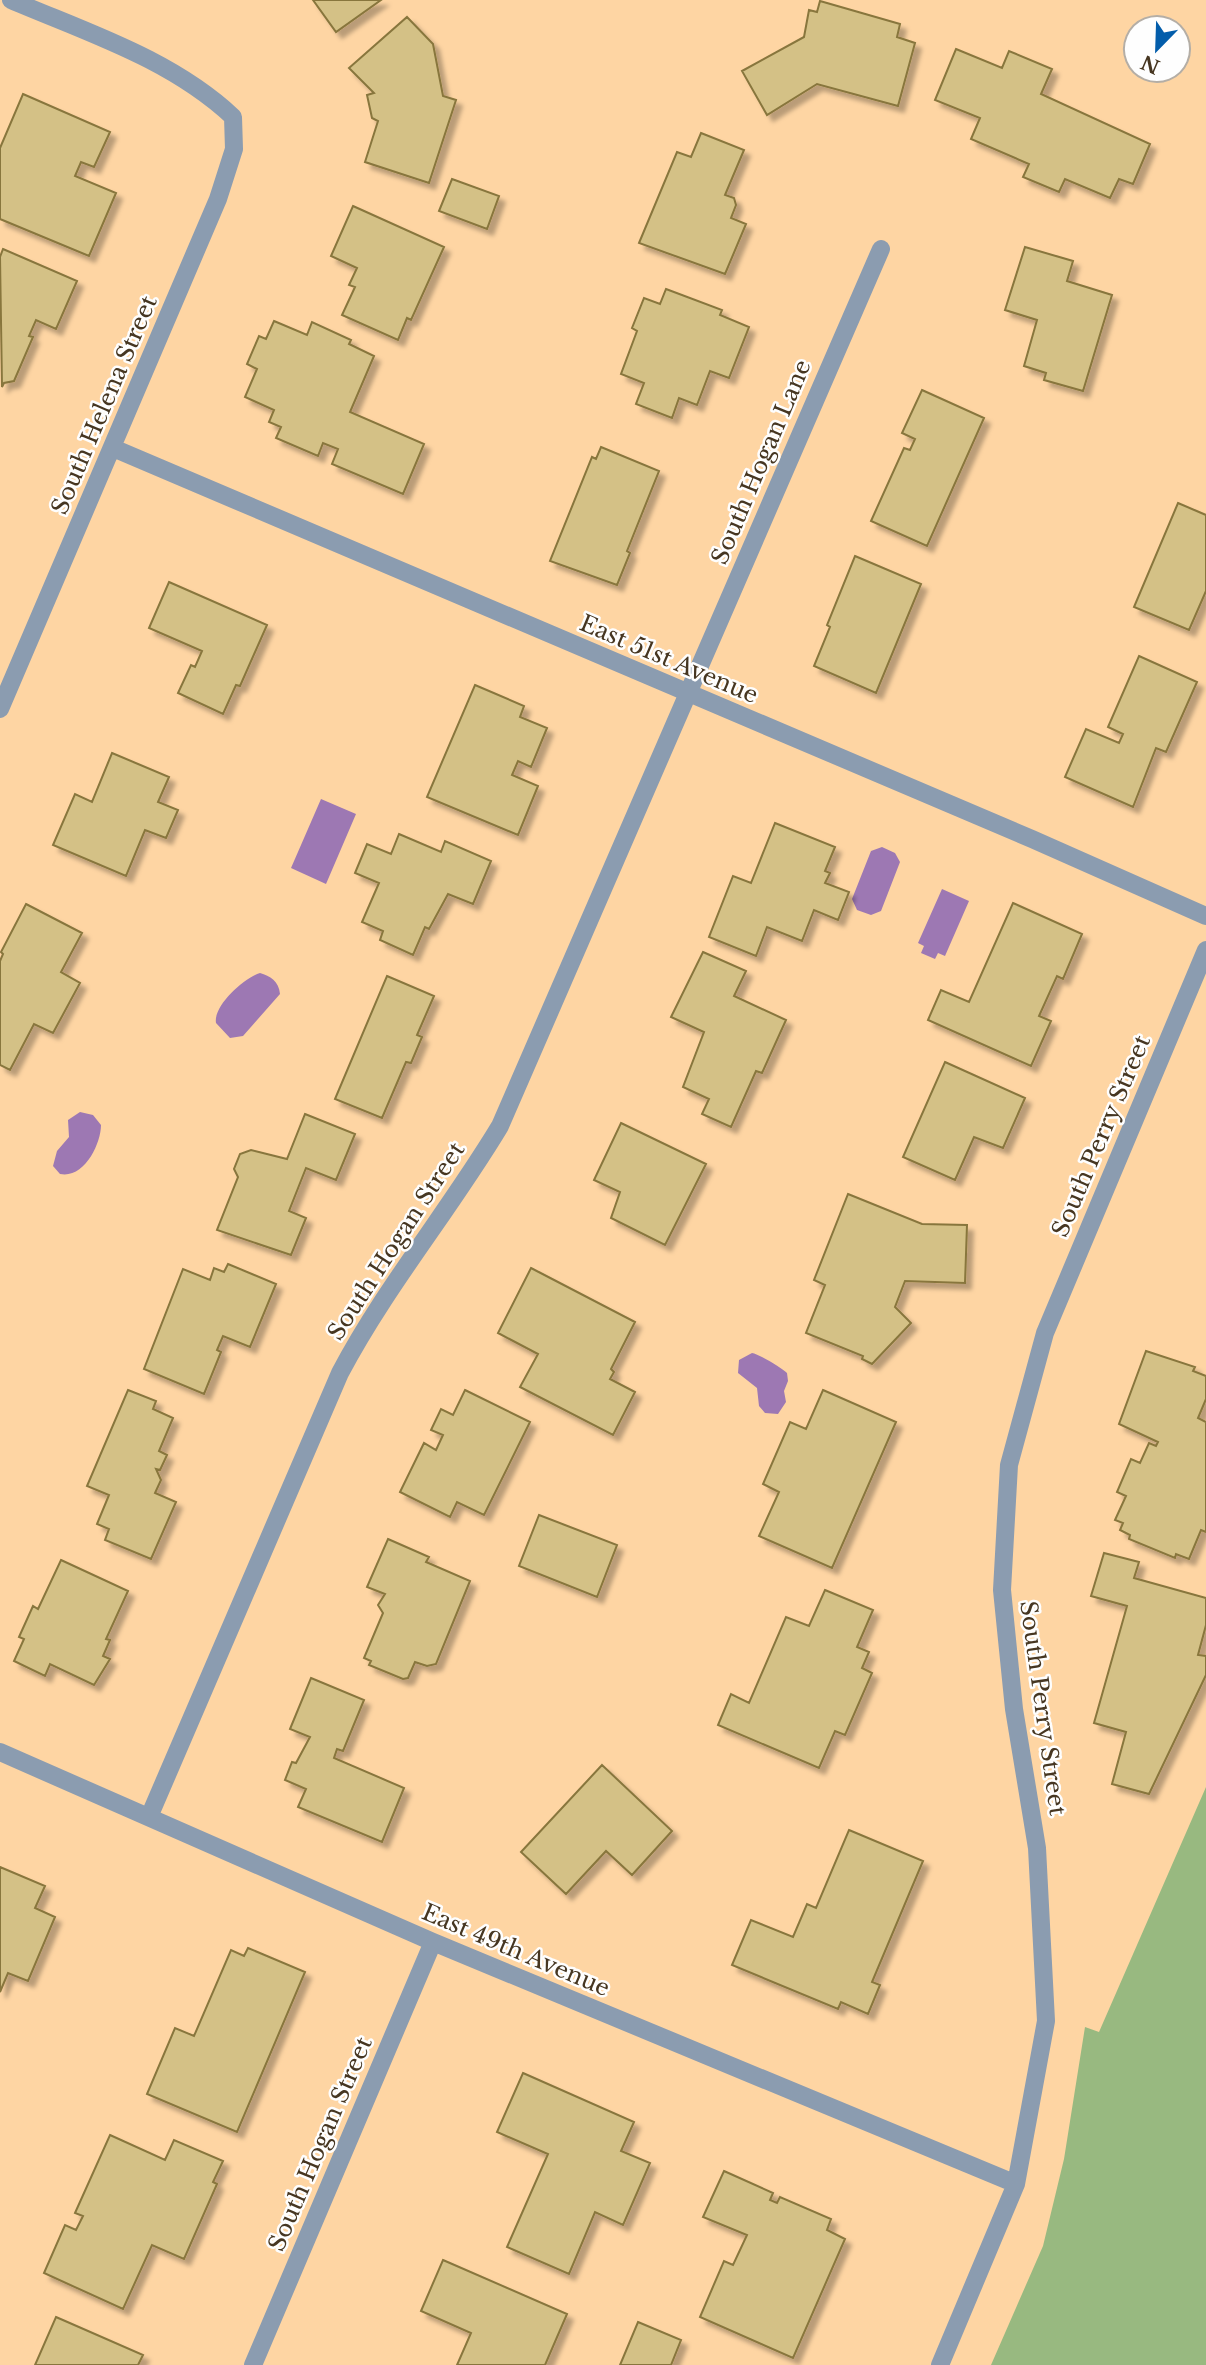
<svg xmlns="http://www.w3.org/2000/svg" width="1206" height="2365" viewBox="0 0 1206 2365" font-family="'Libre Baskerville',serif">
<defs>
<filter id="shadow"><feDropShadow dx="6" dy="6" stdDeviation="2" flood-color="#0004"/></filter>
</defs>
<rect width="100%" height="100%" fill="#fed5a3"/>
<path fill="#98b980" d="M1206,1787V2365H991L1043,2246L1064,2159L1085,2027L1099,2032Z"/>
<path fill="#9d78b3" d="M321,799L356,814L326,884L291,868Z
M882,847L895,853L900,862L881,911L871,915L857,910L852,899L871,851Z
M942,889L969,901L945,956L938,953L935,959L921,953L924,946L918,943Z
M260,973C270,976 279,981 280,994L243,1036L230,1038L216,1023C213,1006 244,978 260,973Z
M80,1112L93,1115L101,1125C101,1144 84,1179 60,1174L53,1166L57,1151L69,1137L68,1120Z
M752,1353C759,1354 782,1368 787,1373L788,1381L784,1391L786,1402L778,1414L765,1413L759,1406L757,1388L738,1373L739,1360Z"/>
<path fill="#d4c186" stroke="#88763d" stroke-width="2" filter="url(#shadow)" d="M313,0H381L336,32Z
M820,1L900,24L897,37L915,43L898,106L817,84L767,115L742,71L804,37L809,10L817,12Z
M407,17L433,44L443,96L456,100L429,183L365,162L378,121L372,118L367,95L374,93L349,68Z
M956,49L1002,68L1009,51L1052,69L1041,94L1150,144L1133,184L1119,179L1110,198L1065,179L1059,192L1023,177L1029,164L971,139L980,118L935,100Z
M23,94L110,132L94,167L81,162L75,176L116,193L89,256L0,219V148Z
M701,133L744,150L725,195L734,198L736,205L731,218L746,224L725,274L639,243L677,152L691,157Z
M452,179L499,196L487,229L439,211Z
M353,206L444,247L411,320L407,318L398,340L342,315L355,287L349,285L357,268L331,256Z
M1025,247L1073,261L1067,281L1112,295L1083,391L1044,380L1046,373L1024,366L1037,320L1005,310Z
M3,249L77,281L56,329L36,320L29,336L33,337L14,381L4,383L2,387L0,257Z
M666,289L722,310L720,315L749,327L729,378L710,371L697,405L679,398L672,418L636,404L644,383L621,374L637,331L632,328L644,298L660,304Z
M274,321L307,335L312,322L351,340L349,344L374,356L350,412L424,444L403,494L332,464L338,449L323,443L318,456L276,438L281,427L269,422L274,410L245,397L257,369L247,364L259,336L266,339Z
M922,390L984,418L927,546L871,521L904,448L910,450L915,439L902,433Z
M601,447L659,471L627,551L630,553L617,585L550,561L592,457L596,459Z
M1178,503L1206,515V591L1189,630L1134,607Z
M855,556L921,584L876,693L814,666L830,627L827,625Z
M169,582L267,625L240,686L236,685L223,714L178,693L191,665L195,667L202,651L149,628Z
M1139,656L1197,682L1166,752L1156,748L1133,807L1065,777L1086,729L1119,743L1123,734L1108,727Z
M475,685L524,706L520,717L547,728L531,767L518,761L512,775L538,786L518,835L427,797Z
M112,753L169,777L158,802L178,810L166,838L145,830L126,876L53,845L75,794L92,802Z
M775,823L835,847L825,871L830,873L825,883L849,892L838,920L814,910L802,941L767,927L756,956L709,937L733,876L751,883Z
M399,834L441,852L445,841L491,861L473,904L448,894L429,929L425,927L413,955L380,940L383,931L362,922L379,883L355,873L367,844L391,854Z
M1013,903L1082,934L1063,979L1057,976L1039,1016L1051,1021L1031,1066L928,1020L941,990L969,1002Z
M26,904L82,933L61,972L80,983L53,1033L34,1024L10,1070L0,1065V961L3,954L1,952Z
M703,952L746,971L734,996L786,1020L762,1073L756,1071L731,1127L702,1114L709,1099L683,1087L704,1032L671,1017Z
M387,976L434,996L417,1035L422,1037L411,1063L406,1062L382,1118L335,1099Z
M945,1062L1025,1098L1003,1148L974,1137L955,1180L903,1157Z
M305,1114L355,1134L336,1180L306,1168L289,1211L306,1218L291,1255L217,1230L238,1177L234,1169L240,1154L251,1150L287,1159Z
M621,1123L706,1164L665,1245L611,1218L620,1192L594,1180Z
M848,1194L922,1224L967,1225L965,1283L905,1281L895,1307L911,1323L872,1364L862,1359L863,1356L806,1333L825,1285L814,1280Z
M228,1264L276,1284L250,1347L223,1336L217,1350L221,1352L204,1394L144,1369L183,1269L210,1280L214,1268L224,1272Z
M531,1268L635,1322L611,1369L614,1372L610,1379L635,1392L613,1435L520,1387L538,1354L498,1333Z
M1146,1351L1195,1367L1193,1371L1206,1376V1399L1198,1418L1206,1422V1532L1201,1530L1189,1559L1176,1554L1175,1558L1129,1539L1130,1535L1120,1530L1123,1523L1115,1520L1126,1496L1117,1492L1131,1459L1140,1463L1149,1443L1156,1446L1158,1442L1119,1424Z
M128,1390L156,1401L153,1409L173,1418L159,1451L167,1455L160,1470L156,1469L161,1480L155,1493L176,1502L151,1559L105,1540L109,1529L97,1524L109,1495L87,1486Z
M465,1390L530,1422L484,1515L457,1502L450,1517L400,1492L424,1443L436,1450L443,1435L431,1430L441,1409L453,1415Z
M823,1390L896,1422L832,1568L759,1536L779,1492L763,1484L790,1422L806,1429Z
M539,1515L617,1545L597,1597L519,1566Z
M388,1539L429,1557L426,1562L470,1581L436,1664L427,1666L415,1662L408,1678L403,1679L369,1665L371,1661L364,1658L383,1613L378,1605L385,1594L367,1587Z
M1104,1553L1139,1562L1134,1578L1206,1598V1625L1198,1655L1206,1656V1675L1149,1794L1112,1784L1126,1732L1094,1723L1127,1606L1091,1596Z
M61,1560L128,1591L106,1639L110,1640L103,1656L110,1659L94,1685L50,1664L45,1676L14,1661L24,1639L19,1637L33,1606L38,1609Z
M825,1590L873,1610L857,1647L869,1652L862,1668L872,1673L845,1735L835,1731L819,1768L718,1725L731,1694L749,1703L786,1617L809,1626Z
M311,1678L364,1700L343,1751L337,1749L334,1758L404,1788L382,1842L298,1807L306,1789L285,1780L292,1762L296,1763L310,1737L290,1729Z
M602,1765L672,1831L632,1875L606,1851L566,1894L521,1852Z
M849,1830L923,1861L872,1982L880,1985L868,2014L841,2002L838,2009L732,1965L751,1920L793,1937L807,1904L816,1908Z
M0,1867L45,1886L35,1908L55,1917L28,1981L8,1973L0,1992Z
M248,1948L305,1972L237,2132L147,2094L175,2028L194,2036L231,1950L244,1956Z
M523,2073L634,2122L621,2151L650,2163L623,2225L595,2212L569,2274L507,2247L548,2154L497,2132Z
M110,2135L165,2160L174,2140L223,2161L213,2182L217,2184L184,2259L152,2245L123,2309L44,2273L65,2225L76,2230L83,2216L75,2213Z
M724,2171L773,2193L770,2200L777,2203L780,2197L831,2219L827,2230L845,2239L793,2358L700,2317L724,2261L733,2265L747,2235L703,2217Z
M443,2260L567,2314L545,2365H457L471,2333L421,2311Z
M56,2317L143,2355L138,2365H35Z
M638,2322L681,2340L671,2365H620Z"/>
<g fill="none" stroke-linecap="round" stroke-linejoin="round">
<path stroke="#8b9cb0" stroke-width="18" d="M113,448L1032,839L1206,916
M0,709L218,199L234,149L233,117C171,59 88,33 11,0
M0,1752L433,1942L1016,2184
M149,1817L340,1373C386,1286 449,1211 500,1126L881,249
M253,2365L433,1942
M940,2365L1016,2184L1046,2021L1037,1848L1014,1709L1002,1590L1009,1465L1045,1333L1206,950"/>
</g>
<g text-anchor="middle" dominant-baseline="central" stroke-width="5" stroke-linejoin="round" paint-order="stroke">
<g font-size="23" fill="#463621" stroke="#fefefe">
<text transform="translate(104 405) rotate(-67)">South Helena Street</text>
<text transform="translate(761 462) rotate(-67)">South Hogan Lane</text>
<text transform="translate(669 659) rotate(23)">East 51st Avenue</text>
<text transform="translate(1101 1136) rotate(-67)">South Perry Street</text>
<text transform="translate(396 1241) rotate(-57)">South Hogan Street</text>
<text transform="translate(1043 1708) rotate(82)">South Perry Street</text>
<text transform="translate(516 1950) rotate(23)">East 49th Avenue</text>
<text transform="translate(320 2144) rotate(-67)">South Hogan Street</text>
</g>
</g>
<g transform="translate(1157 49) rotate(203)"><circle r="33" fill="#fefefe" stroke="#b4aea6" stroke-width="2"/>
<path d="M0-5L12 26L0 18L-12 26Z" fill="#035dab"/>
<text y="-10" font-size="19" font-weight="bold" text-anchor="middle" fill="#463621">N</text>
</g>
</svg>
